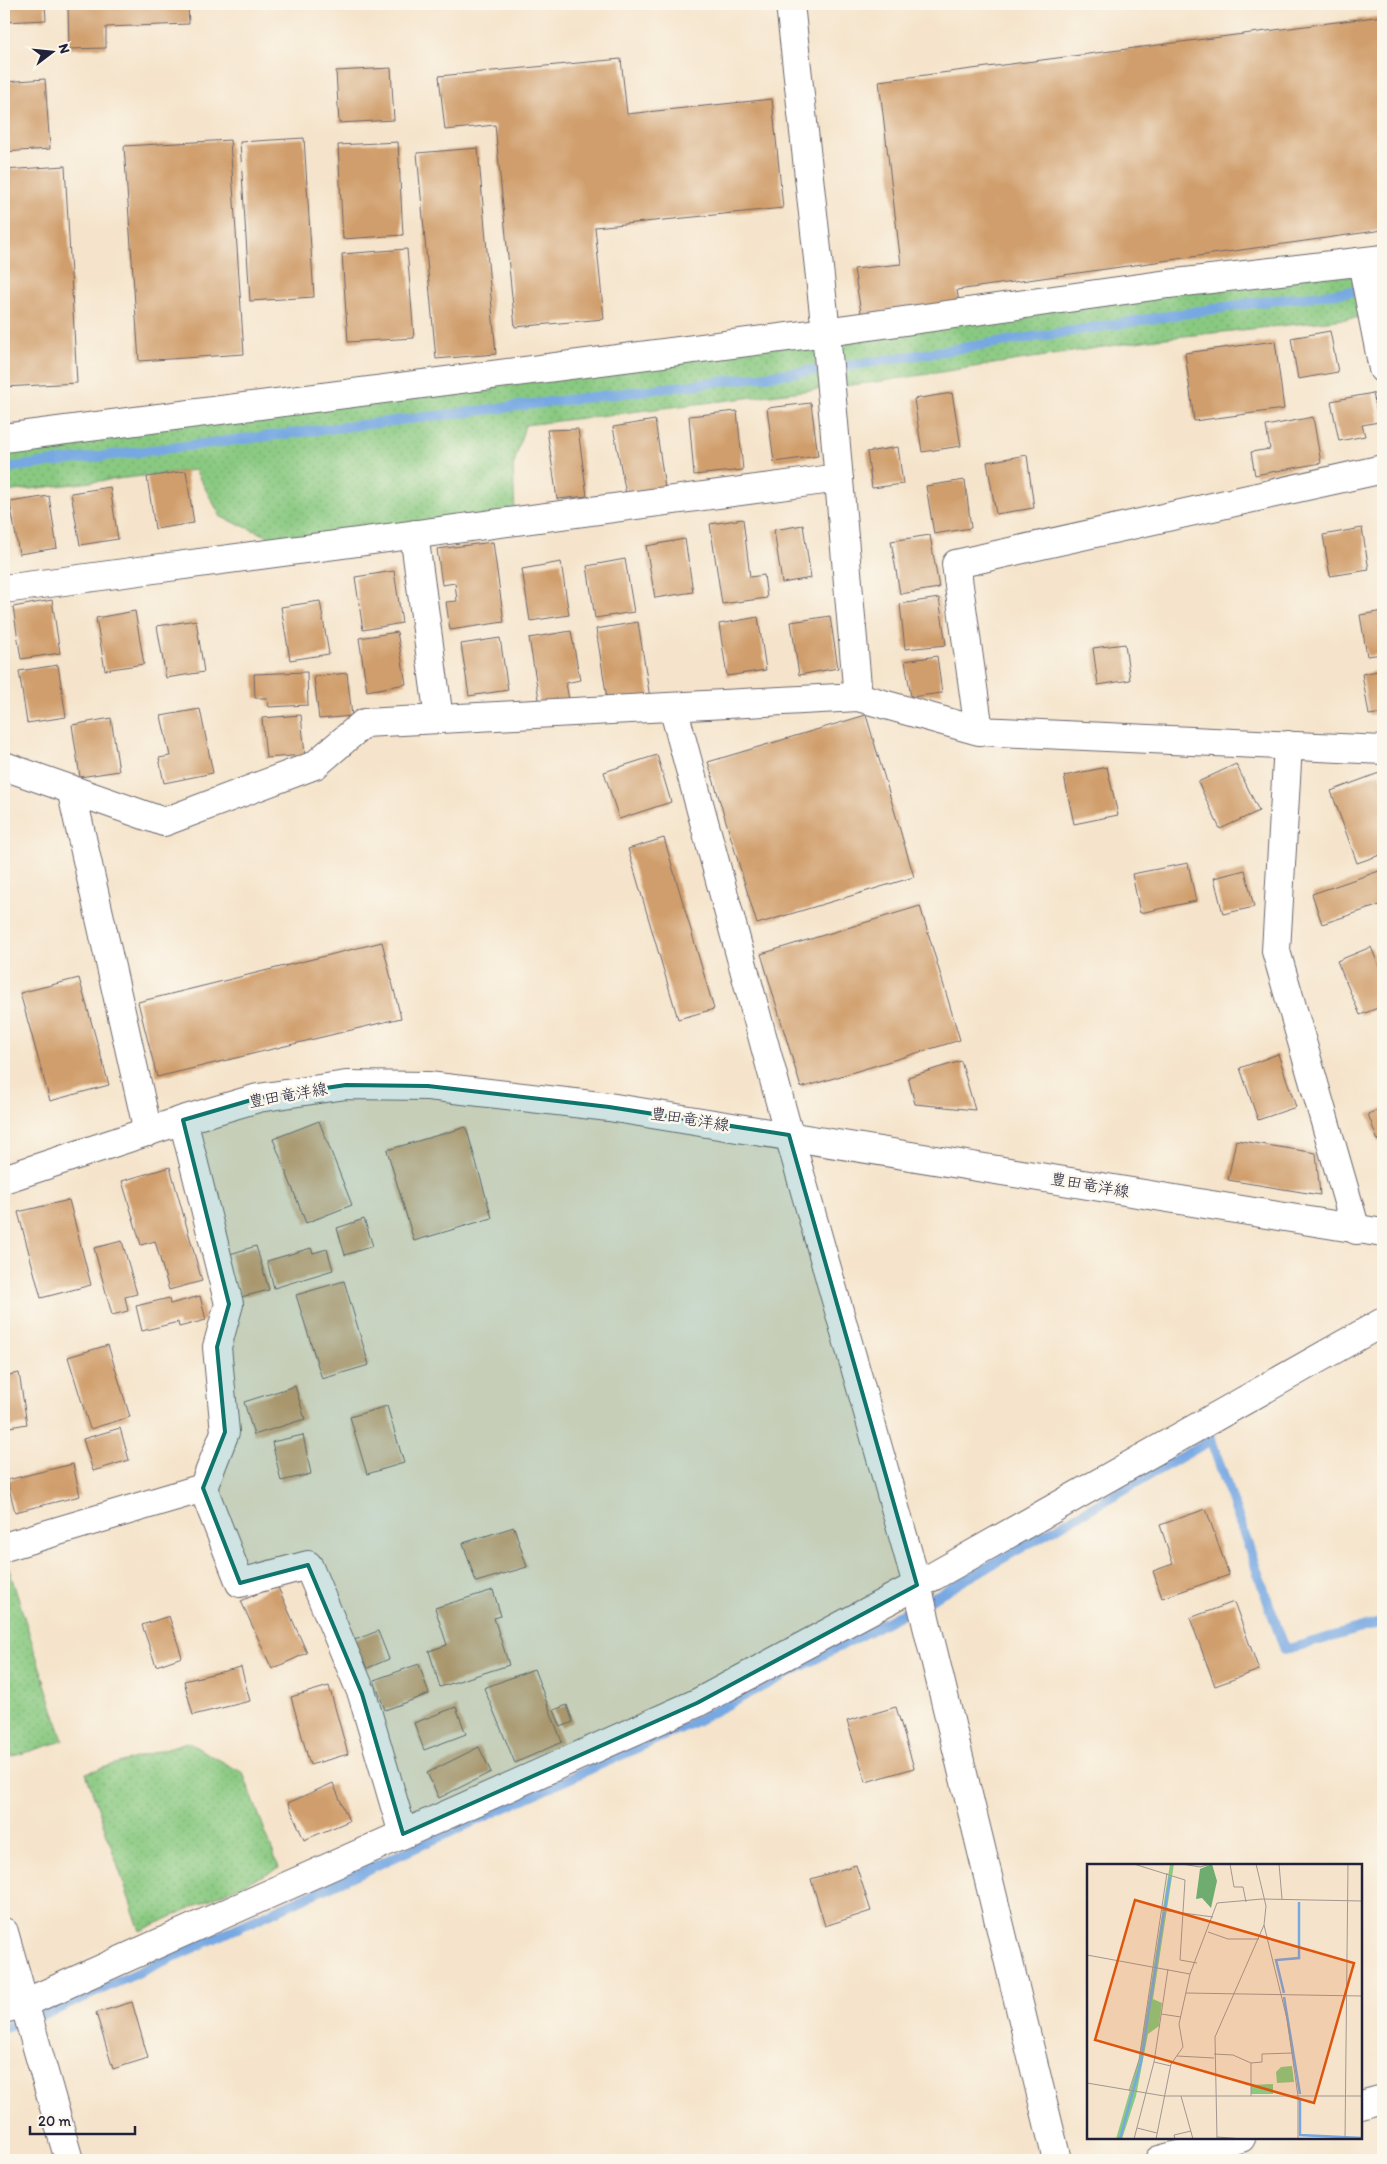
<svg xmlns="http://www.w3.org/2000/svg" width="1387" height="2164" viewBox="0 0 1387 2164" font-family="Itim,'Klee One',sans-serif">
<defs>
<pattern id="grass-dots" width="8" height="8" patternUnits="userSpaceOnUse" patternTransform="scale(1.25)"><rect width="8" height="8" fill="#89c981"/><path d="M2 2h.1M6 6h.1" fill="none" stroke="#76ac70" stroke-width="1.8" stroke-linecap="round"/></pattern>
</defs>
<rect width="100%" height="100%" fill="#fbf7ec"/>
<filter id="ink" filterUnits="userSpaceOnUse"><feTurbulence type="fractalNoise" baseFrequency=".02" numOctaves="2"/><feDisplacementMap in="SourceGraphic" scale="10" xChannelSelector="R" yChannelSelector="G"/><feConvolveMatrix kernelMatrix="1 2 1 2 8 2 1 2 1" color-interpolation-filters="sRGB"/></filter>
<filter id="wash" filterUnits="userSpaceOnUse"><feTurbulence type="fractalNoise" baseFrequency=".0096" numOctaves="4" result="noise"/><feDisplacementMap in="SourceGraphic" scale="20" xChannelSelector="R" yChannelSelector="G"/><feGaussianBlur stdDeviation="1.12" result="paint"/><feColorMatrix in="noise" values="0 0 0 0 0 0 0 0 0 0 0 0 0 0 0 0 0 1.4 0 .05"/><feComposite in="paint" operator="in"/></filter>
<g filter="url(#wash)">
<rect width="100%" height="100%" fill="#f5e4cb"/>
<path fill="url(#grass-dots)" stroke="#56765e" d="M1383,262V315L1156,339L876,382L525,425L513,467L515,512L299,549L221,517L195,470L4,492V438Z
M4,1553L63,1741L4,1759Z
M187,1742L243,1773L279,1868L140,1931L86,1773Z"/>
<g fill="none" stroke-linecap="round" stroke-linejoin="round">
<path stroke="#77a8e2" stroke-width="10" d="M4,468L840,367L1252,303L1383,288
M4,2028L60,2008L690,1724L938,1595L1211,1440L1285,1650L1383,1622"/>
</g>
<g id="blocks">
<path fill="#d09e6c" d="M4,4H45L46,20L4,22Z
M68,4H188L189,24L106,27V48L69,49Z
M1383,16V230L957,290L959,303L862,319L854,269L901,264L879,81Z
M621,59L627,114L772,99L783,208L595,227L604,319L515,327L495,125L445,130L439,76Z
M391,68L394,120L339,123L336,71Z
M45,79L50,149L4,152V82Z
M304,138L314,297L250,301L240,142Z
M230,140L244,354L139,361L124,146Z
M398,142L403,235L343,239L338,145Z
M478,148L496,354L436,359L417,153Z
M65,166L77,383L4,387V170Z
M407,249L414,338L348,342L342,254Z
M1330,331L1338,372L1298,379L1291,338Z
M1275,341L1284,409L1194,421L1185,353Z
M952,393L961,446L922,452L914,399Z
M1373,393L1379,422L1362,425L1365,436L1339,441L1331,401Z
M811,403L818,456L774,462L767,408Z
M737,411L743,470L694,475L689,416Z
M1313,417L1321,463L1255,475L1251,452L1270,449L1266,426Z
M655,420L665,488L626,494L613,427Z
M578,429L587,496L557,499L547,430Z
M898,447L903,484L872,488L867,452Z
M1027,455L1034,508L996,514L987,462Z
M186,471L194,523L155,529L147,477Z
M965,480L971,528L934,534L926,486Z
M110,487L118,539L80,545L71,493Z
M49,496L57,548L19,554L10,502Z
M743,519L750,577L764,575L767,598L722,604L710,524Z
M803,525L811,578L782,583L774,530Z
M1362,528L1369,570L1330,576L1323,535Z
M930,535L939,588L900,594L891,541Z
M685,539L693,592L655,598L646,546Z
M493,542L504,622L450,630L446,602L457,601L455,583L442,585L437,549Z
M625,559L634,612L595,618L587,566Z
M561,562L569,615L530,621L522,569Z
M394,571L402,623L363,630L355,577Z
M939,598L946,645L905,649L900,604Z
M52,600L60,653L21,659L13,607Z
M320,601L329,654L290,660L281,607Z
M135,611L144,664L105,670L96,618Z
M1383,611V654L1367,656L1360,615Z
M830,616L838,668L799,675L791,622Z
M758,617L766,670L727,676L719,624Z
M196,620L204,672L166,678L157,626Z
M638,622L650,698L608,705L596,629Z
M571,631L580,680L566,683L569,700L540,705L529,638Z
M397,632L406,684L367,691L359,638Z
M500,638L508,690L469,696L461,644Z
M1125,644L1130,680L1098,685L1093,648Z
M937,656L942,693L911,697L905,661Z
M58,665L66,717L27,723L19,671Z
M1383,670V713L1369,715L1362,674Z
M307,672L308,705L269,707L267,698H255L254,674Z
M347,673L352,716L319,719L314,677Z
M200,709L213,773L164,783L159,758L170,756L161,716Z
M301,715L305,755L266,758L262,718Z
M866,715L914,877L757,924L708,762Z
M111,718L119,771L80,777L72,725Z
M657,755L671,802L619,819L604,772Z
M1236,764L1259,811L1220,829L1198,782Z
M1107,767L1118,815L1074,824L1064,776Z
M1379,773L1383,784V854L1357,863L1331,791Z
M664,838L714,1009L678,1019L628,849Z
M1188,863L1196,901L1140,913L1132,874Z
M1245,870L1254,907L1223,914L1214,878Z
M1382,870L1383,904L1322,924L1312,894Z
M920,906L960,1040L801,1088L761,954Z
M382,942L401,1018L157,1077L138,1002Z
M1371,947L1383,976V1006L1360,1015L1337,961Z
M79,978L109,1085L50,1101L20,993Z
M1278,1054L1296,1107L1258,1120L1240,1068Z
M961,1061L975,1110L915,1104L908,1077Z
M1383,1108V1139L1378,1141L1368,1114Z
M319,1121L352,1205L306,1223L273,1139Z
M466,1127L492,1218L414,1241L387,1150Z
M1236,1140L1316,1153L1320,1195L1228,1180Z
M170,1167L202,1281L169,1290L155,1241L141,1245L122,1181Z
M69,1200L91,1285L41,1298L18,1212Z
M364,1219L373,1246L345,1255L337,1228Z
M122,1241L137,1294L125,1297L128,1311L112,1315L94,1248Z
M256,1246L269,1290L241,1297L230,1254Z
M311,1248L313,1253L327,1249L333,1270L274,1288L267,1261Z
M344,1281L369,1365L322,1379L296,1295Z
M200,1296L206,1320L179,1327L178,1322L142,1331L136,1306L169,1298L170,1304Z
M108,1345L130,1417L90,1429L68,1357Z
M19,1373L27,1424L4,1428V1376Z
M295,1386L305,1419L254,1435L244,1402Z
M387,1406L404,1463L367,1474L350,1417Z
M120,1428L129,1460L93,1471L83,1439Z
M303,1435L311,1474L281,1481L272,1442Z
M73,1464L80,1496L15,1512L7,1480Z
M1206,1509L1229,1575L1162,1598L1153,1571L1173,1564L1160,1525Z
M514,1527L527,1567L476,1582L463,1543Z
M277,1585L307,1653L272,1669L241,1601Z
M493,1590L501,1616L494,1618L509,1665L440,1687L429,1651L447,1645L435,1608Z
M1234,1602L1259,1670L1215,1686L1190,1618Z
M169,1616L182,1657L156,1666L142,1625Z
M378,1631L389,1659L363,1670L352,1641Z
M419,1664L429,1694L385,1710L374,1680Z
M241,1667L250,1701L193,1715L184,1681Z
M534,1669L562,1742L515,1763L484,1688Z
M329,1686L348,1754L310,1765L291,1697Z
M567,1705L573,1722L561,1727L554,1710Z
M456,1707L466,1734L424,1750L414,1723Z
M896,1707L914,1768L866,1782L847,1721Z
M479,1747L491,1772L439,1798L427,1773Z
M333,1783L349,1821L304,1840L288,1803Z
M856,1865L871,1911L825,1926L811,1879Z
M132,2002L148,2058L113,2069L96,2013Z"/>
</g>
</g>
<g filter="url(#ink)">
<use href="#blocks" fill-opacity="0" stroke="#6c666d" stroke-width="1"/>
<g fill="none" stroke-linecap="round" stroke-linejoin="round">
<g stroke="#6c666d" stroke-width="30">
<path id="minor" d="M790,4L826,332L858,697
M1362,262L1383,369
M4,438L826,332L1168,284L1383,259
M414,534L439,719
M4,589L839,478
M673,707L789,1135L917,1585L1057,2160
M979,731L956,564L1383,469
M1288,745L1276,951L1356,1230
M4,766L164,822L315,765L364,723L858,697L979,731L1383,750
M71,789L148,1132
M183,1120L229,1304L217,1347L225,1432L203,1488L240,1583L308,1565L362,1694L403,1834
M4,1547L203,1488
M4,1932L69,2160
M4,2009L25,2003L697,1703L934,1576L1383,1322
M1361,2105L1383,2099
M1159,2160L1241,2138"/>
</g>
<g stroke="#6c666d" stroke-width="30">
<path id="secondary" d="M4,1179L183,1120L258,1098L346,1085L428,1086L609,1107L1383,1233"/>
</g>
<use href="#minor" stroke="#fff" stroke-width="28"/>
<use href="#secondary" stroke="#fff" stroke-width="28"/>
</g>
</g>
<path fill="#0f766e" fill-opacity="0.2" stroke="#0f766e" stroke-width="4" stroke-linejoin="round" d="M346,1085L428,1086L609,1107L789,1135L917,1585L697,1703L403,1834L362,1694L308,1565L240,1583L203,1488L225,1432L217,1347L229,1304L183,1120L258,1098Z"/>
<g text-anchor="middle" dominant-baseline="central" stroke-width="5" stroke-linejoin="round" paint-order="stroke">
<g font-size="16" fill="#22223b" stroke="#fbf7ec">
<text transform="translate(288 1095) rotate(-10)">豊田竜洋線</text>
<text transform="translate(690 1119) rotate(9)">豊田竜洋線</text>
<text transform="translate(1090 1185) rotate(10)">豊田竜洋線</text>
</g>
</g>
<g transform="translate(1087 1864)">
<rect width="275" height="275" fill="#f5e4cb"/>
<path d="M83,0H87L66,135L75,139L72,162L61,170L49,232L35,275H29L52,195ZM205,202L207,218L190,219L189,208L194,203ZM186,220V230H164V221Z" fill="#89c981"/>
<path d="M125,0L130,17L124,44L115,34L109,35L113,5Z" fill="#6ead6f"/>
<path fill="none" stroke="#77a8e2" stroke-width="2.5" d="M78,44L83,13M197,129L189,96L212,94V38M197,133L213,230M213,234V271L275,274M33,275L54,198L77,48"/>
<path fill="none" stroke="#a19691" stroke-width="1" d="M47,0L98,16L93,96L110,99M95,0L113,3L124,0M143,0L147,23H156L159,38M192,0L195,35M74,46L126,53M177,61L200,155L211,232V275M121,68L141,75H172M0,91L103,110M99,129L275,132M74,150L94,153M127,190L146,191L164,199L175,198V190L205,189M90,192L127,194M67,198L84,202M164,199V232M0,219L77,232H275M42,227L52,196L80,9M94,232L106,275M50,264L70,269M130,273L157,275M47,275L67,198L81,105M69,275L84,200L96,183L92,160L103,110L130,39L175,35L275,37M88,275L87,271L104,267M130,275L128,173L177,61L179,42L169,0M258,275L261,0"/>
<path fill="#de560e" fill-opacity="0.15" stroke="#de560e" stroke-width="2.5" d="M48,36L267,99L227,239L8,176Z"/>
<rect width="275" height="275" fill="none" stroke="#22223b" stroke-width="2.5"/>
</g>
<rect width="1387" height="2164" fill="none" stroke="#fbf7ec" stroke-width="20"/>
<g transform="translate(52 52) rotate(74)" stroke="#fbf7ec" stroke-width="4" paint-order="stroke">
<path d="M0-4L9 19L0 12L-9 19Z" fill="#22223b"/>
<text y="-8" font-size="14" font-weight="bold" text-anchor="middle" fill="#22223b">N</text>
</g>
<path d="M30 2126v8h105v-8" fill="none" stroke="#22223b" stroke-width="2.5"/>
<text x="38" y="2126" font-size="15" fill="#22223b" stroke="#fbf7ec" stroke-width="4" paint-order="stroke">20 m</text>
</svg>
